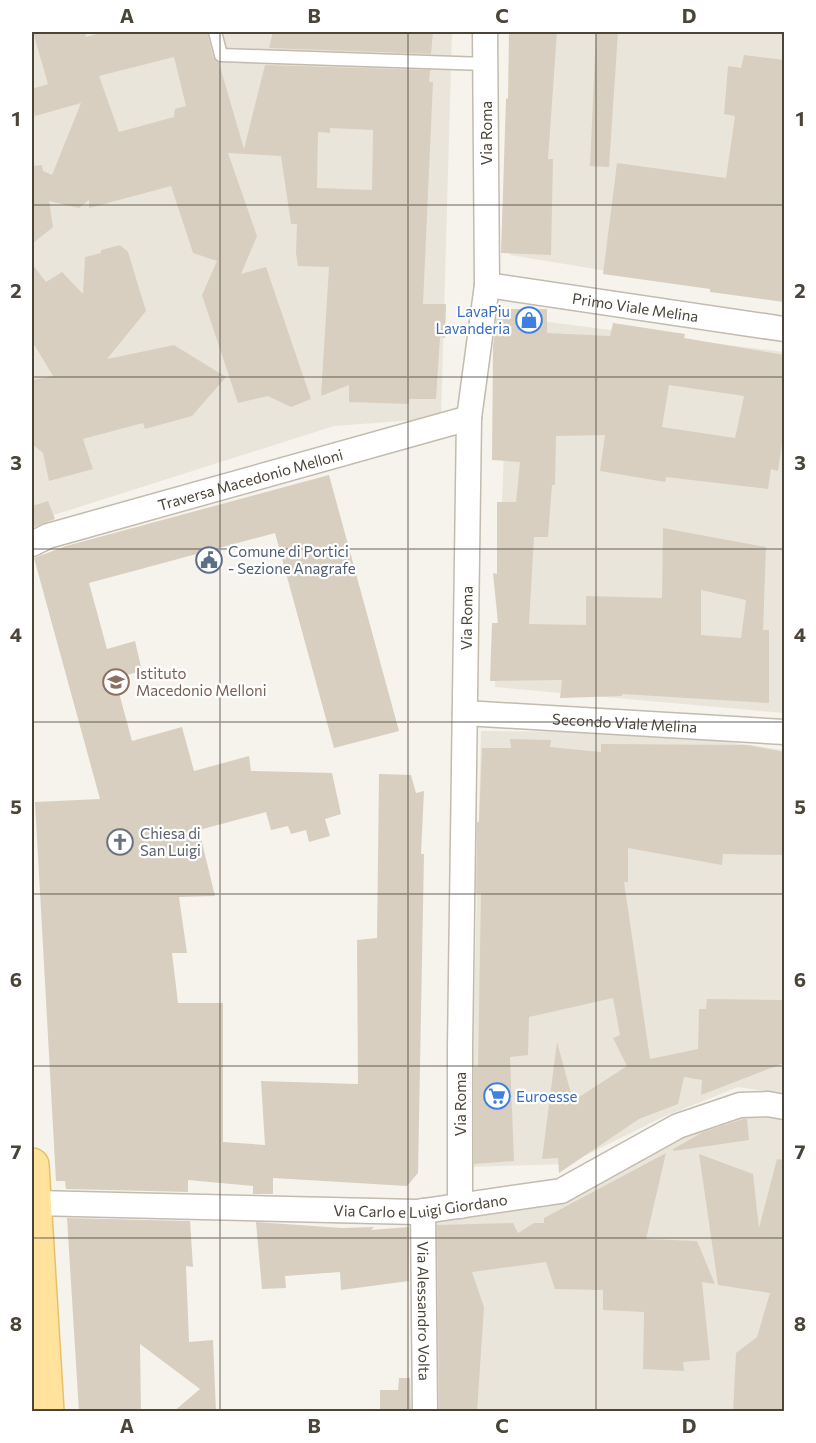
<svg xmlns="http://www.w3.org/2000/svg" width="816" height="1443" viewBox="0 0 816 1443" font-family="Commissioner,sans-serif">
<rect width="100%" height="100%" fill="#f6f3ec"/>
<path fill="#eae5da" d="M32,32H452L441,418L334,426L32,522Z
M510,32H784V300L510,255Z
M509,317L784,352V713L495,687Z
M481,731L657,732L784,750V1094L738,1087L663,1117L568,1164L470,1167Z
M750,1110L784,1113V1411H433L432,1220L533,1205L705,1124Z"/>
<path fill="#d8cfc1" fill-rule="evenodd" d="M33,32H85L86,37L104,32H207L213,57L219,63L244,149L265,65L430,70L429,82H433L423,304H446L445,338L440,337L436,399H409V404L349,402V385L321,396L329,267L298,266L296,253L297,224H291L281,156L228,153L257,236L241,274L266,267L311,399L291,407L268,396L238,403L202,295L217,261L193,253L171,186L89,208V200L79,208L49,201L53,227L32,244V166L42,165L43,171L52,175L81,103L35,116L32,104V89L48,84ZM174,57L186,106L175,109L174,117L119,132L99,76ZM330,128L373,130L372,190L317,188L318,132L330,133Z
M273,32H433L431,54L269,48Z
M509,32H557L548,159H553L551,255L501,253L506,98L508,99Z
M596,32H618L609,167L590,166Z
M744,55L784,60V302L710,292V289L603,274L617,163L726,178L735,116L724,114L728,66L741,68Z
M120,245L128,252L146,311L107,359L174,345L226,377L192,416L145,429L143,423L83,439L93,469L49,481L43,453L32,444V380L53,376L32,341V264L46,282L62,272L83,294L85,257L101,253V250Z
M498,309H547V333L610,336L613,323L685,334L684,338L784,355V430L778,471L771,469L768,489L666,477L665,482L600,471L605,435L556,436L555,485H552L548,537H534L529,624L586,625V596L662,598L663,528L766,547L763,630H769V703L622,694V696L560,698L562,680L490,681L492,623H498L493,573L497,574V502H516L520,462L492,460L493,346ZM669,385L744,396L735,438L662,427ZM701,590L746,600L741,638L701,635Z
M329,475L399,731L334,748L275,533L89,583L107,649L135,641L142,671L115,678L132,741L182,727L194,771L249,756L251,771L332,773L341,814L325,819L330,836L309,842L306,830L291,834L288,826L271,830L266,812L199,830L215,896L179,897L187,953H172L178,1003H223V1142L265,1145L261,1081L358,1084L357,940L377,938L379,774L411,775L416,793L424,791L421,854H424L418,1173L407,1186L273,1178V1194H253V1186L188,1180V1192L66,1189L65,1181H56L35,802L100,799L34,558L66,546Z
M48,501L55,519L32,528V506Z
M510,739L551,740L550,747L601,752V744L748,745L784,752V855L723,854L722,865L628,848V882H624L650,1059L698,1049L699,1009H706L707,999L784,1000V1063L701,1095L702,1080L684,1077L678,1104L639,1119L559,1173L558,1158L542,1159L557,1042L573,1101L627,1066L613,1038L620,1035L613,998L529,1017L528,1055L510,1057L514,1161L474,1164V1067H478L481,893H476L477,822H479L482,748H511Z
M743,1119H747L749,1140L674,1151L673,1149L703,1132Z
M666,1153L646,1239L697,1241L715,1284L702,1282L710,1360L683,1362L684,1371L643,1369L644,1312L603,1310V1290L555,1289L546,1262L472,1272L484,1307L477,1412H439L437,1225L513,1223L518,1233L534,1223H544V1218Z
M699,1154L753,1174L759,1228L777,1159L784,1160V1412H733L736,1353L757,1337L770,1293L718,1285Z
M67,1218L190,1221L193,1267L186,1266L189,1342L213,1340L216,1412H173L200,1389L140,1344L141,1412H79Z
M256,1222L342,1228L374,1227L371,1230L409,1227V1281L341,1290L340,1272L285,1276L286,1288L262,1289Z
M399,1378H410L411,1412H380V1390H398Z"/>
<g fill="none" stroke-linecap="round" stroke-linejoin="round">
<g stroke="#c2bbae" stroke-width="15">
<path id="lane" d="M215,32L221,55L485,64"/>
</g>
<g stroke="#c2bbae" stroke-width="27">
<g id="street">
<path id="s1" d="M487,285L784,329"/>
<path id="s2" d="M32,544L48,536L469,418"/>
<path id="s3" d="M465,713L784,732"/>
<path id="s4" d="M34,1203L417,1212L561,1191L678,1126L740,1105L768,1104L784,1107"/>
<path id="s5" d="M460,1206V1047L469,418L487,285L485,32"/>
<path id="s6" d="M423,1211L425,1412"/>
</g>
</g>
<g stroke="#e6c16a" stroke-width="36">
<path id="primary" d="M32,1165L47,1412"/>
</g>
<use href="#lane" stroke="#fff" stroke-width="12"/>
<use href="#street" stroke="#fff" stroke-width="24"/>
<use href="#primary" stroke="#ffe39c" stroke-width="33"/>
</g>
<path fill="none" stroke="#4b4439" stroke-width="1.5" stroke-opacity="0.55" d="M220,32V1412M408,32V1412M596,32V1412M32,205H784M32,377H784M32,549H784M32,722H784M32,894H784M32,1066H784M32,1238H784"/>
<defs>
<g id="shop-ring" transform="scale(1.35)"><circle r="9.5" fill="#fff" stroke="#3f7fe0" stroke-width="1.5"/><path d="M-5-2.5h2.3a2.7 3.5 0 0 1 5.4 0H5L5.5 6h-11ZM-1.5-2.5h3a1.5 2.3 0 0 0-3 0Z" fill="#3f7fe0"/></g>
<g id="civic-ring" transform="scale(1.35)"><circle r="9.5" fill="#fff" stroke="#5c6f8a" stroke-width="1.5"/><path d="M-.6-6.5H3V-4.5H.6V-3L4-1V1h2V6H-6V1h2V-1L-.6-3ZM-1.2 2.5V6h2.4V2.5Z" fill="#5c6f8a"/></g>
<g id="school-ring" transform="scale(1.35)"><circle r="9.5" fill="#fff" stroke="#8d6e63" stroke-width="1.5"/><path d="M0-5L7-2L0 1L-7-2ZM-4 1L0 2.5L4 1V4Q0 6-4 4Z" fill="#8d6e63"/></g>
<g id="church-ring" transform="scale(1.35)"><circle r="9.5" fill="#fff" stroke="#6b7280" stroke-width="1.5"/><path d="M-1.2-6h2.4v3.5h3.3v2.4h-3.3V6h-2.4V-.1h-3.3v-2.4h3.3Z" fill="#6b7280"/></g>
<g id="supermarket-ring" transform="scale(1.35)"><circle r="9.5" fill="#fff" stroke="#3f7fe0" stroke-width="1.5"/><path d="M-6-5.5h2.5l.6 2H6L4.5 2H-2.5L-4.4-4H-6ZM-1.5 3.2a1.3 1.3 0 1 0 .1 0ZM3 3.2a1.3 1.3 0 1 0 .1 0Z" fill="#3f7fe0"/></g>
</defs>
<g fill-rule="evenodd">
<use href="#shop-ring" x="529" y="320"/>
<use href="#civic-ring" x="209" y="560"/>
<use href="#school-ring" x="116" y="682"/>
<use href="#church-ring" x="120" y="842"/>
<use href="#supermarket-ring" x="497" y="1096"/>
</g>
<g text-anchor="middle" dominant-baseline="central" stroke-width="4.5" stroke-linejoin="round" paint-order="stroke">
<g font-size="15" fill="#4b4439" stroke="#fff">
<text transform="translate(486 133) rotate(-90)">Via Roma</text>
<text stroke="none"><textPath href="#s1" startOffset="150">Primo Viale Melina</textPath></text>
<text stroke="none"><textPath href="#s2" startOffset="228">Traversa Macedonio Melloni</textPath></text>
<text stroke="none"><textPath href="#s5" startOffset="588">Via Roma</textPath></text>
<text stroke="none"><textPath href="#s3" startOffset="160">Secondo Viale Melina</textPath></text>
<text transform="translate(460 1104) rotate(-90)">Via Roma</text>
<text stroke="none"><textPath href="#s4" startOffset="387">Via Carlo e Luigi Giordano</textPath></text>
<text stroke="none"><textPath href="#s6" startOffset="100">Via Alessandro Volta</textPath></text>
</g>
<g font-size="15" fill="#366cbe" stroke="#fff" text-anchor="end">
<text x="510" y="311">LavaPiu<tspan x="510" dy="17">Lavanderia</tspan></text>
<text x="516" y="1096" text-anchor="start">Euroesse</text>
</g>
<g font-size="15" fill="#4e5e75" stroke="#fff" text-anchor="start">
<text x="228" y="551">Comune di Portici<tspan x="228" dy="17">- Sezione Anagrafe</tspan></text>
</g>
<g font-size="15" fill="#785e54" stroke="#fff" text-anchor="start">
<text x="136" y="673">Istituto<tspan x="136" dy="17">Macedonio Melloni</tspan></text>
</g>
<g font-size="15" fill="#5b616d" stroke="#fff" text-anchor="start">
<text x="140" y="833">Chiesa di<tspan x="140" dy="17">San Luigi</tspan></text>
</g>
</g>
<rect width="816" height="1443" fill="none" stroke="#ffffff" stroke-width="66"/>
<rect x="33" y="33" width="750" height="1377" fill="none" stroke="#4b4439" stroke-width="2"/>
<g font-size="20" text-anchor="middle" font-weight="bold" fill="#4b4439">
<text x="127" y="23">A</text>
<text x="314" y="23">B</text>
<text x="502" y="23">C</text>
<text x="689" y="23">D</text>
<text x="16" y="126">1</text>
<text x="800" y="126">1</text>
<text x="16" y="298">2</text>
<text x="800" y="298">2</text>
<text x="16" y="470">3</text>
<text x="800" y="470">3</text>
<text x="16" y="642">4</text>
<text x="800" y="642">4</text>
<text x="16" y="814">5</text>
<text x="800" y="814">5</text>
<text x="16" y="987">6</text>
<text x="800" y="987">6</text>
<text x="16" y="1159">7</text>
<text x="800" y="1159">7</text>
<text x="16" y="1331">8</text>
<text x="800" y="1331">8</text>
<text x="127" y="1433">A</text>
<text x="314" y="1433">B</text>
<text x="502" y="1433">C</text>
<text x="689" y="1433">D</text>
</g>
</svg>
